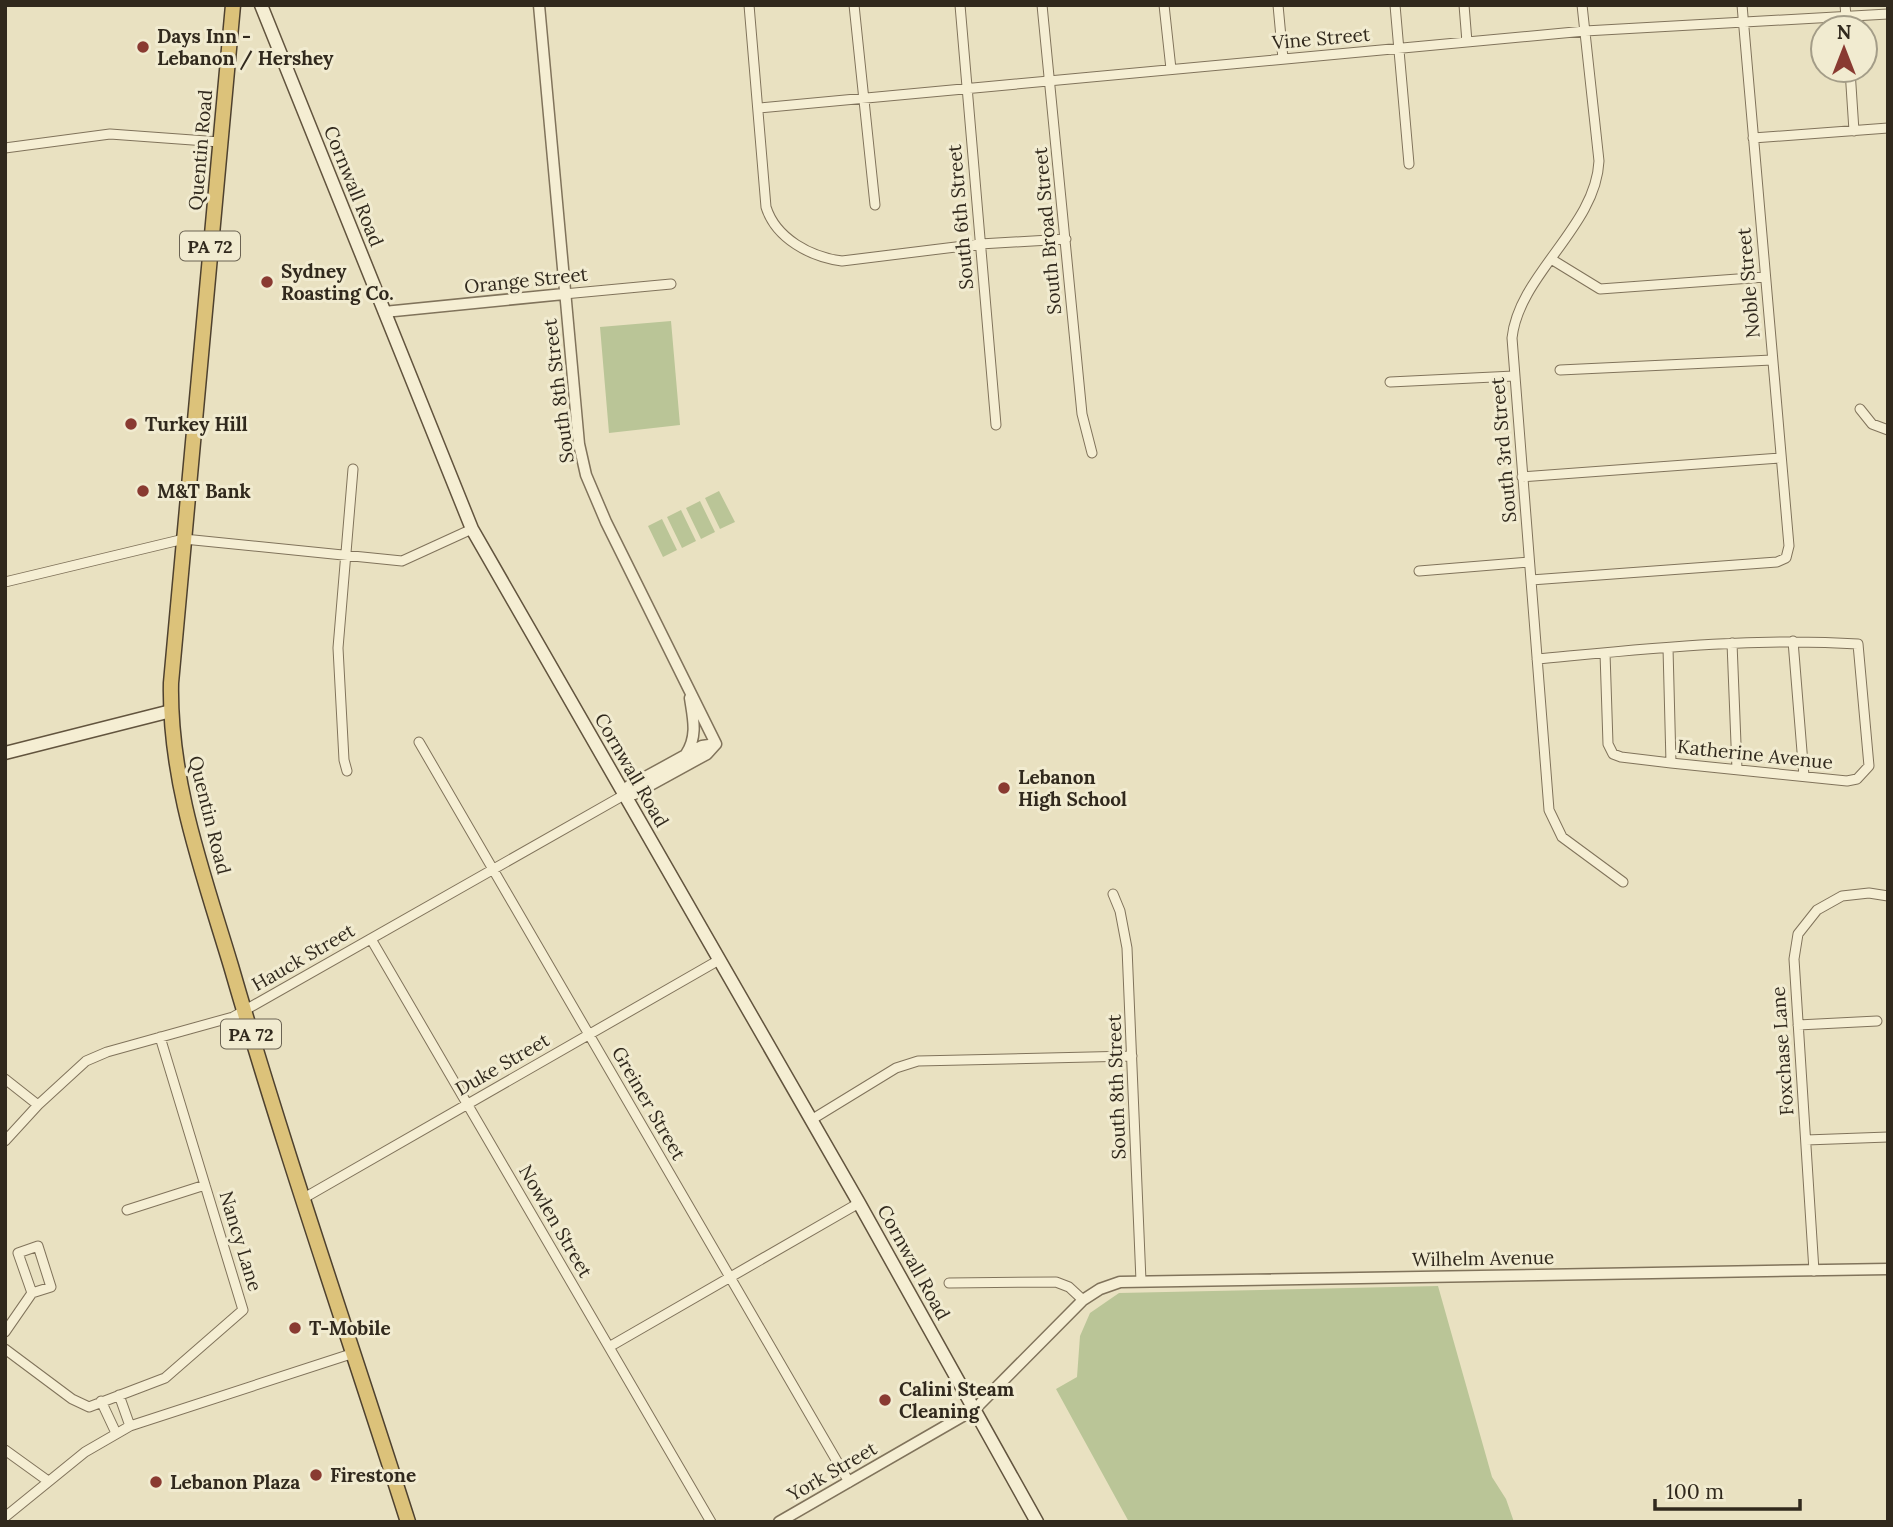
<svg xmlns="http://www.w3.org/2000/svg" width="1893" height="1527" viewBox="0 0 1893 1527" font-family="Lora,serif">
<rect width="100%" height="100%" fill="#e9e1c1"/>
<path fill="#bac597" d="M671,321L680,425L609,433L600,327Z
M719,491L735,522L720,529L705,498Z
M700,501L715,532L701,539L686,508Z
M681,510L696,541L682,548L667,517Z
M662,519L677,550L663,557L648,526Z
M1438,1286L1492,1477L1506,1499L1514,1522H1129L1056,1389L1077,1377L1080,1336L1090,1313L1119,1293Z"/>
<g fill="none" stroke-linecap="round" stroke-linejoin="round">
<g stroke="#80735b" stroke-width="11">
<path id="minor" d="M749,5L766,207C776,239 811,257 842,261L980,244L1066,239
M854,5L875,205
M960,5L996,425
M1042,5L1082,414L1092,453
M1164,5L1171,69
M1278,5L1283,59
M1395,5L1409,164
M1464,5L1467,42
M1582,5L1599,161C1596,227 1519,274 1512,338L1549,810L1562,837L1623,882
M1845,5L1847,28
M1850,70L1854,131
M759,108L1585,31L1888,14
M1753,138L1888,128
M5,148L110,134L220,142
M1551,259L1600,289L1765,277
M564,294L671,284
M1560,370L1772,360
M1390,382L1514,376
M1860,409L1872,424L1888,430
M1522,477L1781,458
M1419,571L1529,562
M1531,580L1777,562L1786,558L1789,546L1742,5
M5,582L184,539L402,561L472,529
M1793,641L1804,776
M1732,643L1737,769
M1668,648L1671,763
M1537,659C1644,649 1750,637 1858,644L1869,766L1857,779L1847,781L1671,763L1621,757L1613,754L1608,744L1605,653
M419,742L849,1482
M347,771L344,760L338,648L353,469
M1113,894L1120,911L1127,948L1141,1281
M371,939L711,1522
M1798,1025L1877,1021
M5,1079L38,1105
M811,1120L896,1068L918,1061L1132,1056
M1806,1140L1888,1137
M5,1141L38,1105L86,1061L107,1052L233,1017L624,795
M304,1198L719,960
M127,1210L205,1185
M1814,1271L1794,959L1798,934L1817,910L1842,896L1869,893L1888,896
M949,1283L1056,1282L1069,1287L1083,1300
M5,1332L32,1293L51,1287L38,1246L18,1253L32,1293
M609,1347L859,1203
M5,1349L72,1399L89,1407L165,1378L243,1310L160,1037
M119,1395L130,1426
M101,1401L116,1433
M5,1450L48,1481
M5,1517L85,1452L130,1426L354,1353"/>
</g>
<g stroke="#80735b" stroke-width="13">
<path id="tertiary" d="M539,5L579,444L586,475L606,522L716,744
M384,312L564,294
M686,754C698,736 693,718 690,698
M624,795L629,786L702,746L716,744
M624,795L634,794L707,754L716,744
M779,1522L975,1409L1083,1300L1100,1289L1120,1282L1888,1269"/>
</g>
<g stroke="#62543e" stroke-width="15">
<path id="secondary" d="M261,5L472,529L859,1203L1037,1522
M5,753L171,711"/>
</g>
<g stroke="#4e412f" stroke-width="17">
<path id="trunk" d="M233,5L171,683C169,781 203,873 231,966C285,1153 349,1337 408,1522"/>
</g>
<use href="#minor" stroke="#f5eed3" stroke-width="9"/>
<use href="#tertiary" stroke="#f5eed3" stroke-width="10"/>
<use href="#secondary" stroke="#f5eed3" stroke-width="12"/>
<use href="#trunk" stroke="#dcc27a" stroke-width="14"/>
</g>
<g fill="#893a31" stroke="#f1ebd0" stroke-width="2.5">
<circle cx="143" cy="47" r="7"/>
<circle cx="267" cy="282" r="7"/>
<circle cx="131" cy="424" r="7"/>
<circle cx="143" cy="491" r="7"/>
<circle cx="1004" cy="788" r="7"/>
<circle cx="295" cy="1328" r="7"/>
<circle cx="885" cy="1400" r="7"/>
<circle cx="316" cy="1475" r="7"/>
<circle cx="156" cy="1482" r="7"/>
</g>
<g text-anchor="middle" dominant-baseline="central" stroke-width="6" stroke-linejoin="round" paint-order="stroke">
<g fill="#f1ebd0" stroke="#6b6353" stroke-width="2">
<rect x="180" y="231.5" width="60" height="29" rx="5"/>
<rect x="221" y="1019.5" width="60" height="29" rx="5"/>
</g>
<g font-size="18" font-weight="bold" fill="#31291d">
<text x="210" y="246">PA 72</text>
<text x="251" y="1034">PA 72</text>
</g>
<g font-size="19" font-weight="bold" fill="#31291d" stroke="#f1ebd0" text-anchor="start">
<text x="157" y="36">Days Inn -<tspan x="157" dy="22">Lebanon / Hershey</tspan></text>
<text x="281" y="271">Sydney<tspan x="281" dy="22">Roasting Co.</tspan></text>
<text x="145" y="424">Turkey Hill</text>
<text x="157" y="491">M&amp;T Bank</text>
<text x="1018" y="777">Lebanon<tspan x="1018" dy="22">High School</tspan></text>
<text x="309" y="1328">T-Mobile</text>
<text x="899" y="1389">Calini Steam<tspan x="899" dy="22">Cleaning</tspan></text>
<text x="330" y="1475">Firestone</text>
<text x="170" y="1482">Lebanon Plaza</text>
</g>
<g font-size="19" fill="#31291d" stroke="#f1ebd0">
<text transform="translate(1321 38) rotate(-5)">Vine Street</text>
<text transform="translate(200 150) rotate(-85)">Quentin Road</text>
<text transform="translate(354 186) rotate(68)">Cornwall Road</text>
<text transform="translate(960 217) rotate(-95)">South 6th Street</text>
<text transform="translate(1047 231) rotate(-95)">South Broad Street</text>
<text transform="translate(526 280) rotate(-6)">Orange Street</text>
<text transform="translate(1748 283) rotate(-95)">Noble Street</text>
<text transform="translate(558 391) rotate(-97)">South 8th Street</text>
<text transform="translate(1503 450) rotate(-95)">South 3rd Street</text>
<text transform="translate(1755 754) rotate(6)">Katherine Avenue</text>
<text transform="translate(632 770) rotate(60)">Cornwall Road</text>
<text transform="translate(210 815) rotate(76)">Quentin Road</text>
<text transform="translate(303 957) rotate(-30)">Hauck Street</text>
<text transform="translate(1782 1051) rotate(-94)">Foxchase Lane</text>
<text transform="translate(502 1064) rotate(-30)">Duke Street</text>
<text transform="translate(1116 1087) rotate(-92)">South 8th Street</text>
<text transform="translate(649 1103) rotate(60)">Greiner Street</text>
<text transform="translate(556 1221) rotate(60)">Nowlen Street</text>
<text transform="translate(241 1241) rotate(73)">Nancy Lane</text>
<text transform="translate(1483 1258) rotate(-1)">Wilhelm Avenue</text>
<text transform="translate(914 1262) rotate(61)">Cornwall Road</text>
<text transform="translate(832 1471) rotate(-30)">York Street</text>
</g>
</g>
<rect width="1893" height="1527" fill="none" stroke="#31291d" stroke-width="14"/>
<g transform="translate(1844 49)"><circle r="33" fill="#f1ebd0" stroke="#a49d88" stroke-width="2"/>
<path d="M0-5L12 26L0 18L-12 26Z" fill="#893a31"/>
<text y="-10" font-size="19" font-weight="bold" text-anchor="middle" fill="#31291d">N</text>
</g>
<path d="M1655 1499v10h145v-10" fill="none" stroke="#31291d" stroke-width="3.5"/>
<text x="1666" y="1499" font-size="21" fill="#31291d" stroke="#f1ebd0" stroke-width="5" paint-order="stroke">100 m</text>
</svg>
